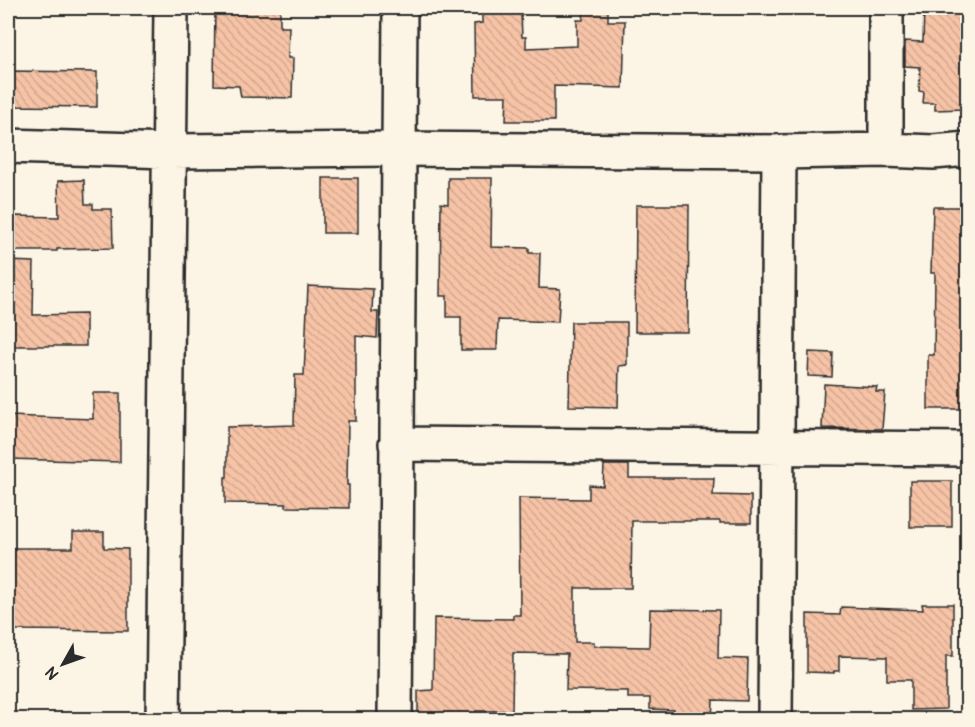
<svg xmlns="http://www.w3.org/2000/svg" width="975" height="727" viewBox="0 0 975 727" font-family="Pangolin,sans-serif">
<defs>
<pattern id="building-back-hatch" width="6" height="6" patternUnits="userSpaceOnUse" patternTransform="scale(1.5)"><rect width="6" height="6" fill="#f6c3a6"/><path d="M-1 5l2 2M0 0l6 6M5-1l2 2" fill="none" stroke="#d3a88f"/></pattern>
</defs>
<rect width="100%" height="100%" fill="#fcf5e5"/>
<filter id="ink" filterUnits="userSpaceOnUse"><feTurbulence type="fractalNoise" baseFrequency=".0167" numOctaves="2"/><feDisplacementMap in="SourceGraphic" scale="12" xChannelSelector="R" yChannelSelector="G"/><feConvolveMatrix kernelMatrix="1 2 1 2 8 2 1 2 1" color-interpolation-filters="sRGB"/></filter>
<g filter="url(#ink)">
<path fill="url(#building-back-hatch)" stroke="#2b2b2b" stroke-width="1.5" d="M215,8H280V27H289L288,58H293L292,98L241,97L239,86L214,85Z
M482,8H510V12H521L522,37H526V48L577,46V20H583L584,9L608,10V21H625L623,88L554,86V121H506L507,96H475L474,24L482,23Z
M924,8H968V63H962L963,109L935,110V103H923L924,92L919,91L920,67L905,66V41L923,42Z
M8,71L97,72V107L8,106Z
M323,178H358V233H323Z
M448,178H492L491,247L529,248V253H540L539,288L560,289L558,322L498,320L497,350H461V317H447V296H440L441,203L448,204Z
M84,180L85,204H93V209H112L113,248L57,249V251H13L14,216L59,217L58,181Z
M636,205H689L688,332H635Z
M933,207H968V402H962V409H928V355H934L935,273H931Z
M8,261L34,262L33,315L86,314V346H8Z
M308,286L373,289L372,312H378L377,338L356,336V421H348L347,485H349V508L286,507V504L225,503V477H227V427L294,425L295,375H304Z
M571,322H627V365L619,366L618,407L569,406Z
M809,352L833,353L832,377L808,376Z
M824,384L877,387L876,392H885L882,429L822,428Z
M93,393H120V462L8,459V416L93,419Z
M604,465H629V478H714L713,495L751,496V523H720V521H632L631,588H575V642H594V646L649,647L650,609L719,610L718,658L748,659L747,701L713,700L712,720H674V710L650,709V698H628V691L566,690L567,654L513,653L512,711H476V715H418V691L433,690L434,618L513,619V615H520L519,498L589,499V485L603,486Z
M910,481H952V527H910Z
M73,532H104V548L128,549V631L8,630V548H73Z
M922,604H953V656H946V709L911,710V680H887V657L839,656V671H834V673L807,672V614L840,615L841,607L923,610Z"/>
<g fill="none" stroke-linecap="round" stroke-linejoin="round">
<g stroke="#2b2b2b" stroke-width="38">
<path id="street" d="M886,8V150
M396,444L968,449
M395,720L400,8
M775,720L779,152L886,150L933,152L968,149"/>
</g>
<g stroke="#2b2b2b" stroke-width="38">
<path id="secondary" d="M8,146L169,151L397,149L779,152
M163,720L171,8"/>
</g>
<use href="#street" stroke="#fcf5e5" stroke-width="33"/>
<use href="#secondary" stroke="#fcf5e5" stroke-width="33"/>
</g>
</g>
<rect width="975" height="727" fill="none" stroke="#fcf5e5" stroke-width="30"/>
<rect x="15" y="15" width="945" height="697" fill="none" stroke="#2b2b2b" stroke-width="2" filter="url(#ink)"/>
<g transform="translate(63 664) rotate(230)" stroke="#fcf5e5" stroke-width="4.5" paint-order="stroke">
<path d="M0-4.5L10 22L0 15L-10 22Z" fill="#2b2b2b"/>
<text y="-9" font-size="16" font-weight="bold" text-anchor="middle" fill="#2b2b2b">N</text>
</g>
</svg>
